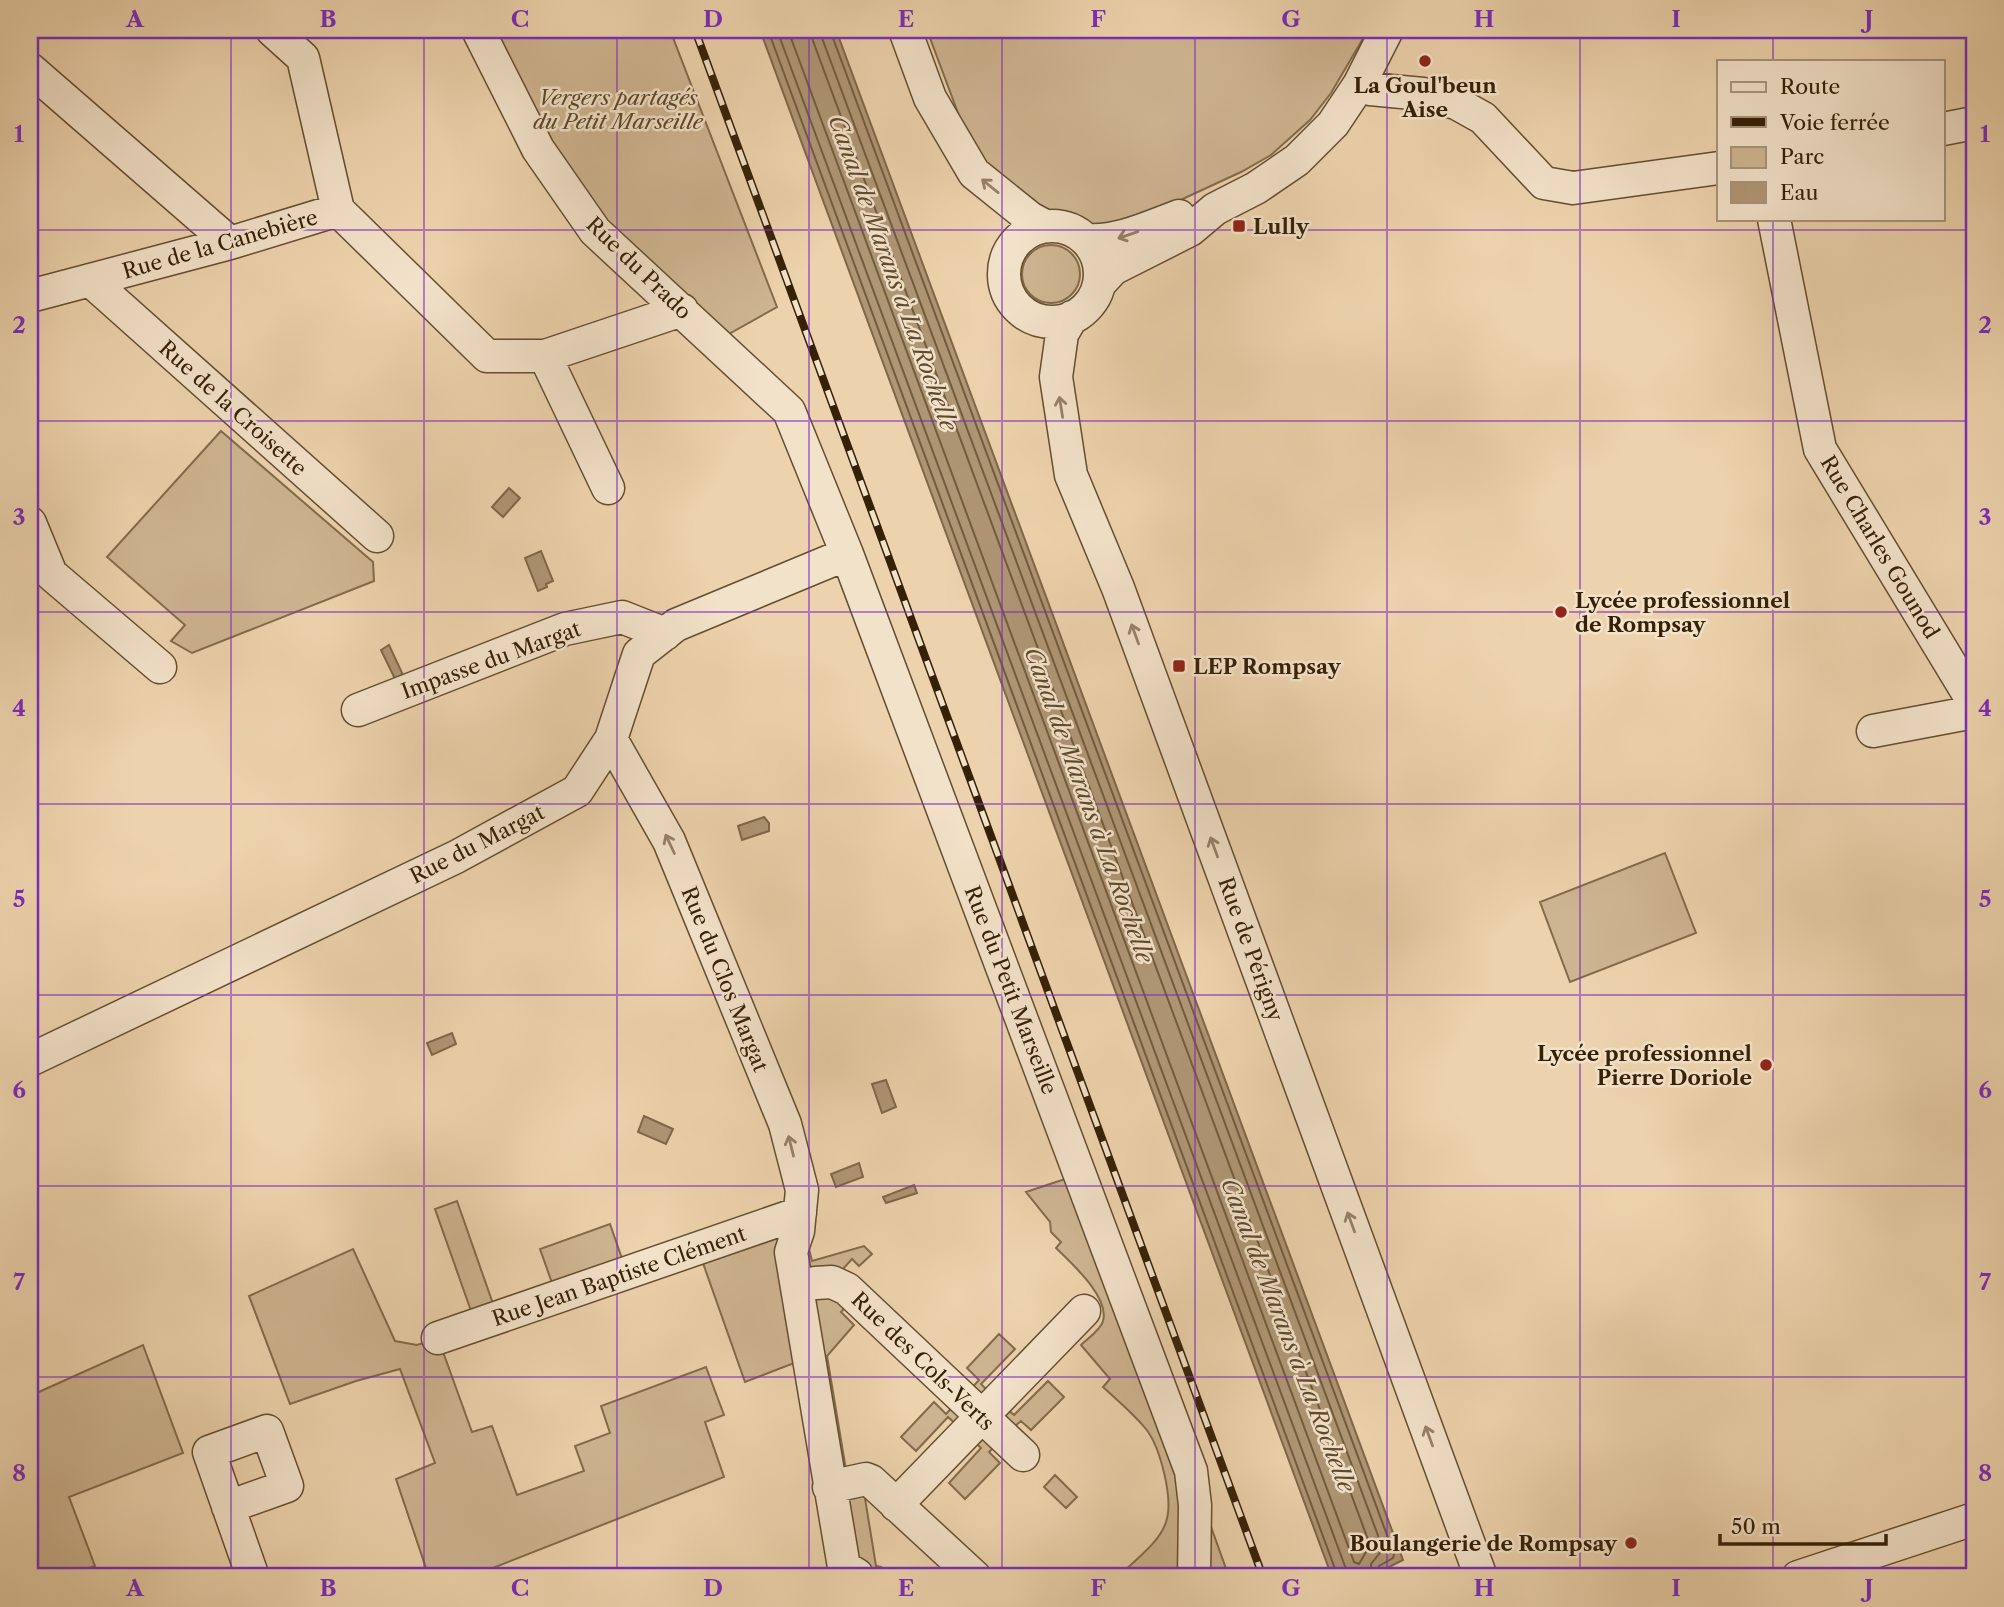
<svg xmlns="http://www.w3.org/2000/svg" width="2004" height="1607" viewBox="0 0 2004 1607" font-family="'Libre Caslon Text',serif">
<rect width="100%" height="100%" fill="#edd3ad"/>
<filter id="stains"><feTurbulence type="fractalNoise" baseFrequency=".00286" numOctaves="4"/><feColorMatrix values="0 0 0 0 .2 0 0 0 0 .09 0 0 0 0 .02 0 0 0 .5 -.17"/></filter>
<radialGradient id="worn" r=".72"><stop offset=".6" stop-color="#630" stop-opacity="0"/><stop offset="1" stop-color="#630" stop-opacity=".3"/></radialGradient>
<path fill="#ceb591" stroke="#826b4c" stroke-width="2" d="M489,30H670L777,307L727,335L605,224L548,144Z
M927,30H1368L1331,93L1310,120L1271,155L1241,172L1120,228L1091,225L1069,216L1039,214L1015,200L970,145Z
M1022 274a29 29 0 1 1 58 0a29 29 0 1 1-58 0Z
M221,431L373,562L374,581L192,653L171,641L185,625L107,557Z
M1665,853L1696,933L1570,982L1540,902Z
M1080,1174L1191,1471L1229,1577H1123L1120,1575C1135,1560 1160,1542 1166,1522C1174,1499 1160,1447 1146,1429C1133,1413 1117,1400 1103,1387L1110,1379L1081,1345C1087,1339 1101,1330 1103,1321C1110,1297 1071,1263 1056,1248L1061,1242L1051,1232L1050,1222L1026,1192Z
M457,1201L498,1318L476,1325L435,1209Z
M800,1213L812,1261L864,1246L872,1254L859,1266L852,1259L832,1281L856,1296L841,1312L854,1325L827,1356L848,1482L864,1492L876,1566L881,1567L891,1577H858L807,1358L745,1382L698,1249Z
M610,1224L627,1273L557,1297L540,1249Z
M353,1249L395,1341L417,1345L438,1338L472,1432L492,1426L517,1495L584,1471L575,1446L610,1433L601,1406L706,1367L724,1415L705,1422L724,1477L470,1577H429L396,1479L435,1463L400,1369L356,1381L290,1404L249,1296Z
M999,1334L1015,1349L981,1384L990,1393L986,1398L968,1392L979,1380L967,1368Z
M143,1345L183,1453L69,1497L95,1566L65,1575L66,1577H30V1396Z
M1048,1381L1064,1397L1031,1430L1021,1421L1007,1433L999,1411L1003,1405L1014,1415Z
M934,1402L946,1414L957,1402L963,1408L959,1427L948,1417L916,1451L901,1437Z
M973,1436L998,1443L989,1452L1000,1463L965,1499L949,1483L981,1448L970,1437Z
M1055,1475L1077,1497L1066,1508L1044,1487Z"/>
<path fill="#af9675" stroke="#7f6749" stroke-width="2" d="M760,30H836L1403,1560L1385,1569L1388,1577H1332Z
M509,488L520,498L503,517L492,507Z
M541,551L553,581L546,584L547,587L538,591L525,558Z
M389,645L403,675L395,679L381,650Z
M764,817L769,823V831L742,840L738,826Z
M452,1033L456,1044L432,1055L427,1043Z
M886,1080L896,1107L882,1113L872,1084Z
M644,1116L673,1129L666,1144L638,1132Z
M859,1163L863,1177L836,1187L831,1174Z
M914,1185L917,1193L886,1203L883,1197Z"/>
<g fill="none" stroke-linecap="round" stroke-linejoin="round">
<path stroke="#725c3e" stroke-width="2" d="M768,30L1338,1577
M777,30L1346,1569L1347,1577
M788,30L1354,1562L1359,1564L1370,1545L813,41L811,30
M821,30L822,38L1383,1549L1371,1564V1577
M830,30L1394,1554L1393,1558L1379,1566L1380,1577"/>
<g stroke="#644e30" stroke-width="35">
<path id="minor" d="M272,30L303,58L338,210
M478,30L538,149L595,231L789,411L847,554L1191,1471L1195,1505L1194,1577
M905,30L930,98L974,173L1030,218L1045,226
M30,69L230,243
M1359,85L1370,89L1423,94L1456,103L1483,118L1544,183L1573,188L1719,168
M1943,129L1974,123
M1774,219L1820,449L1974,703
M1004 274a48 48 0 1 1 96 0a48 48 0 1 1-96 0Z
M1087,240C1119,242 1149,227 1179,216
M90,280L377,536
M1099,284L1113,269L1190,230L1215,209L1256,188L1297,160L1333,124L1359,85L1387,30
M30,296L230,243L338,210L487,356H545L682,310
M1072,317L1062,334L1056,377L1071,475L1118,588L1481,1577
M545,356L608,488
M30,523L51,574L160,667
M358,710L565,629L622,617L665,634
M1873,731L1974,712
M611,739L669,841L785,1124L802,1190L798,1231L791,1252L844,1567L857,1575
M30,1060L456,857L577,791L611,739L639,654L676,625L847,554
M815,1283L832,1282L847,1289L1023,1455
M438,1338L800,1213
M829,1487L866,1479L871,1481L975,1577
M896,1505L1084,1311
M228,1507L287,1486L267,1431L209,1452L253,1577
M1798,1577L1974,1519"/>
</g>
<use href="#minor" stroke="#f3e2ca" stroke-width="32"/>
<g stroke="#362107" stroke-width="8">
<path id="rail" d="M695,30L1263,1577"/>
</g>
<use href="#rail" stroke="#f3e2ca" stroke-width="5" stroke-dasharray="16" stroke-linecap="butt"/>
</g>
<defs><path id="oneway-shaft" d="M-6 0H5M1.5-3L5.5 0L1.5 3" fill="none" stroke-width="1.6" stroke-linecap="round" stroke-linejoin="round" transform="scale(1.75)"/></defs>
<g stroke="#948268">
<use href="#oneway-shaft" transform="translate(990 186) rotate(-141)"/>
<use href="#oneway-shaft" transform="translate(1128 235) rotate(161)"/>
<use href="#oneway-shaft" transform="translate(1061 407) rotate(-99)"/>
<use href="#oneway-shaft" transform="translate(1135 634) rotate(-110)"/>
<use href="#oneway-shaft" transform="translate(670 844) rotate(-115)"/>
<use href="#oneway-shaft" transform="translate(1214 847) rotate(-110)"/>
<use href="#oneway-shaft" transform="translate(791 1146) rotate(-104)"/>
<use href="#oneway-shaft" transform="translate(1351 1222) rotate(-110)"/>
<use href="#oneway-shaft" transform="translate(1429 1436) rotate(-110)"/>
</g>
<path fill="none" stroke="#7b2cbf" stroke-width="2" stroke-opacity="0.55" d="M231,30V1577M424,30V1577M617,30V1577M809,30V1577M1002,30V1577M1195,30V1577M1387,30V1577M1580,30V1577M1773,30V61M1773,219V1577M30,230H1974M30,421H1974M30,612H1974M30,804H1974M30,995H1974M30,1186H1974M30,1377H1974"/>
<g fill="#8f2418" stroke="#f3e2ca" stroke-width="2.5">
<circle cx="1425" cy="61" r="7"/>
<rect x="1232" y="219" width="14" height="14" rx="3.5"/>
<circle cx="1561" cy="612" r="7"/>
<rect x="1172" y="659" width="14" height="14" rx="3.5"/>
<circle cx="1766" cy="1065" r="7"/>
<circle cx="1631" cy="1543" r="7"/>
</g>
<g text-anchor="middle" dominant-baseline="central" stroke-width="5" stroke-linejoin="round" paint-order="stroke">
<g font-size="21" font-weight="bold" fill="#362107" stroke="#f3e2ca" text-anchor="start">
<text x="1425" y="85" text-anchor="middle">La Goul'beun<tspan x="1425" dy="24">Aise</tspan></text>
<text x="1253" y="226">Lully</text>
<text x="1575" y="600">Lycée professionnel<tspan x="1575" dy="24">de Rompsay</tspan></text>
<text x="1193" y="666">LEP Rompsay</text>
<text x="1752" y="1053" text-anchor="end">Lycée professionnel<tspan x="1752" dy="24">Pierre Doriole</tspan></text>
<text x="1617" y="1543" text-anchor="end">Boulangerie de Rompsay</text>
</g>
<g font-size="21" font-style="italic" fill="#5c462a" stroke="#f3e2ca">
<text x="618" y="97">Vergers partagés<tspan x="618" dy="24">du Petit Marseille</tspan></text>
</g>
<g font-size="21" fill="#362107" stroke="#f3e2ca">
<text transform="translate(220 244) rotate(-16)">Rue de la Canebière</text>
<text transform="translate(639 268) rotate(44)">Rue du Prado</text>
<text transform="translate(233 408) rotate(42)">Rue de la Croisette</text>
<text transform="translate(1880 547) rotate(59)">Rue Charles Gounod</text>
<text transform="translate(491 660) rotate(-20)">Impasse du Margat</text>
<text transform="translate(477 844) rotate(-27)">Rue du Margat</text>
<text transform="translate(1251 949) rotate(70)">Rue de Périgny</text>
<text transform="translate(725 979) rotate(68)">Rue du Clos Margat</text>
<text transform="translate(1011 990) rotate(69)">Rue du Petit Marseille</text>
<text transform="translate(619 1276) rotate(-19)">Rue Jean Baptiste Clément</text>
<text transform="translate(923 1361) rotate(44)">Rue des Cols-Verts</text>
</g>
<g font-size="23" font-style="italic" fill="#604a2e" stroke="#f3e2ca">
<text transform="translate(893 273) rotate(70)">Canal de Marans à La Rochelle</text>
<text transform="translate(1089 805) rotate(70)">Canal de Marans à La Rochelle</text>
<text transform="translate(1288 1335) rotate(69)">Canal de Marans à La Rochelle</text>
</g>
</g>
<rect width="2004" height="1607" fill="none" stroke="#edd3ad" stroke-width="77"/>
<rect x="1717" y="60" width="228" height="161" fill="#f3e2ca" stroke="#a7957c" stroke-width="2"/>
<rect x="1731" y="82" width="35" height="10" fill="#f3e2ca" stroke="#a7957c" stroke-width="2"/>
<text x="1780" y="94" font-size="21" fill="#362107">Route</text>
<rect x="1731" y="117" width="35" height="10" fill="#362107" stroke="#a7957c" stroke-width="2"/>
<text x="1780" y="130" font-size="21" fill="#362107">Voie ferrée</text>
<rect x="1731" y="147" width="35" height="21" fill="#ceb591" stroke="#a7957c" stroke-width="2"/>
<text x="1780" y="164" font-size="21" fill="#362107">Parc</text>
<rect x="1731" y="182" width="35" height="21" fill="#af9675" stroke="#a7957c" stroke-width="2"/>
<text x="1780" y="200" font-size="21" fill="#362107">Eau</text>
<path d="M1720 1534v10h166v-10" fill="none" stroke="#362107" stroke-width="3.5"/>
<text x="1731" y="1534" font-size="21" fill="#362107" stroke="#f3e2ca" stroke-width="5" paint-order="stroke">50 m</text>
<rect x="38" y="38" width="1928" height="1530" fill="none" stroke="#7b2cbf" stroke-width="2.5"/>
<g font-size="23" text-anchor="middle" font-weight="bold" fill="#7b2cbf">
<text x="135" y="27">A</text>
<text x="328" y="27">B</text>
<text x="520" y="27">C</text>
<text x="713" y="27">D</text>
<text x="906" y="27">E</text>
<text x="1098" y="27">F</text>
<text x="1291" y="27">G</text>
<text x="1484" y="27">H</text>
<text x="1676" y="27">I</text>
<text x="1869" y="27">J</text>
<text x="19" y="142">1</text>
<text x="1985" y="142">1</text>
<text x="19" y="333">2</text>
<text x="1985" y="333">2</text>
<text x="19" y="525">3</text>
<text x="1985" y="525">3</text>
<text x="19" y="716">4</text>
<text x="1985" y="716">4</text>
<text x="19" y="907">5</text>
<text x="1985" y="907">5</text>
<text x="19" y="1098">6</text>
<text x="1985" y="1098">6</text>
<text x="19" y="1290">7</text>
<text x="1985" y="1290">7</text>
<text x="19" y="1481">8</text>
<text x="1985" y="1481">8</text>
<text x="135" y="1596">A</text>
<text x="328" y="1596">B</text>
<text x="520" y="1596">C</text>
<text x="713" y="1596">D</text>
<text x="906" y="1596">E</text>
<text x="1098" y="1596">F</text>
<text x="1291" y="1596">G</text>
<text x="1484" y="1596">H</text>
<text x="1676" y="1596">I</text>
<text x="1869" y="1596">J</text>
</g>
<rect width="100%" height="100%" filter="url(#stains)"/>
<rect width="100%" height="100%" fill="url(#worn)"/>
</svg>
